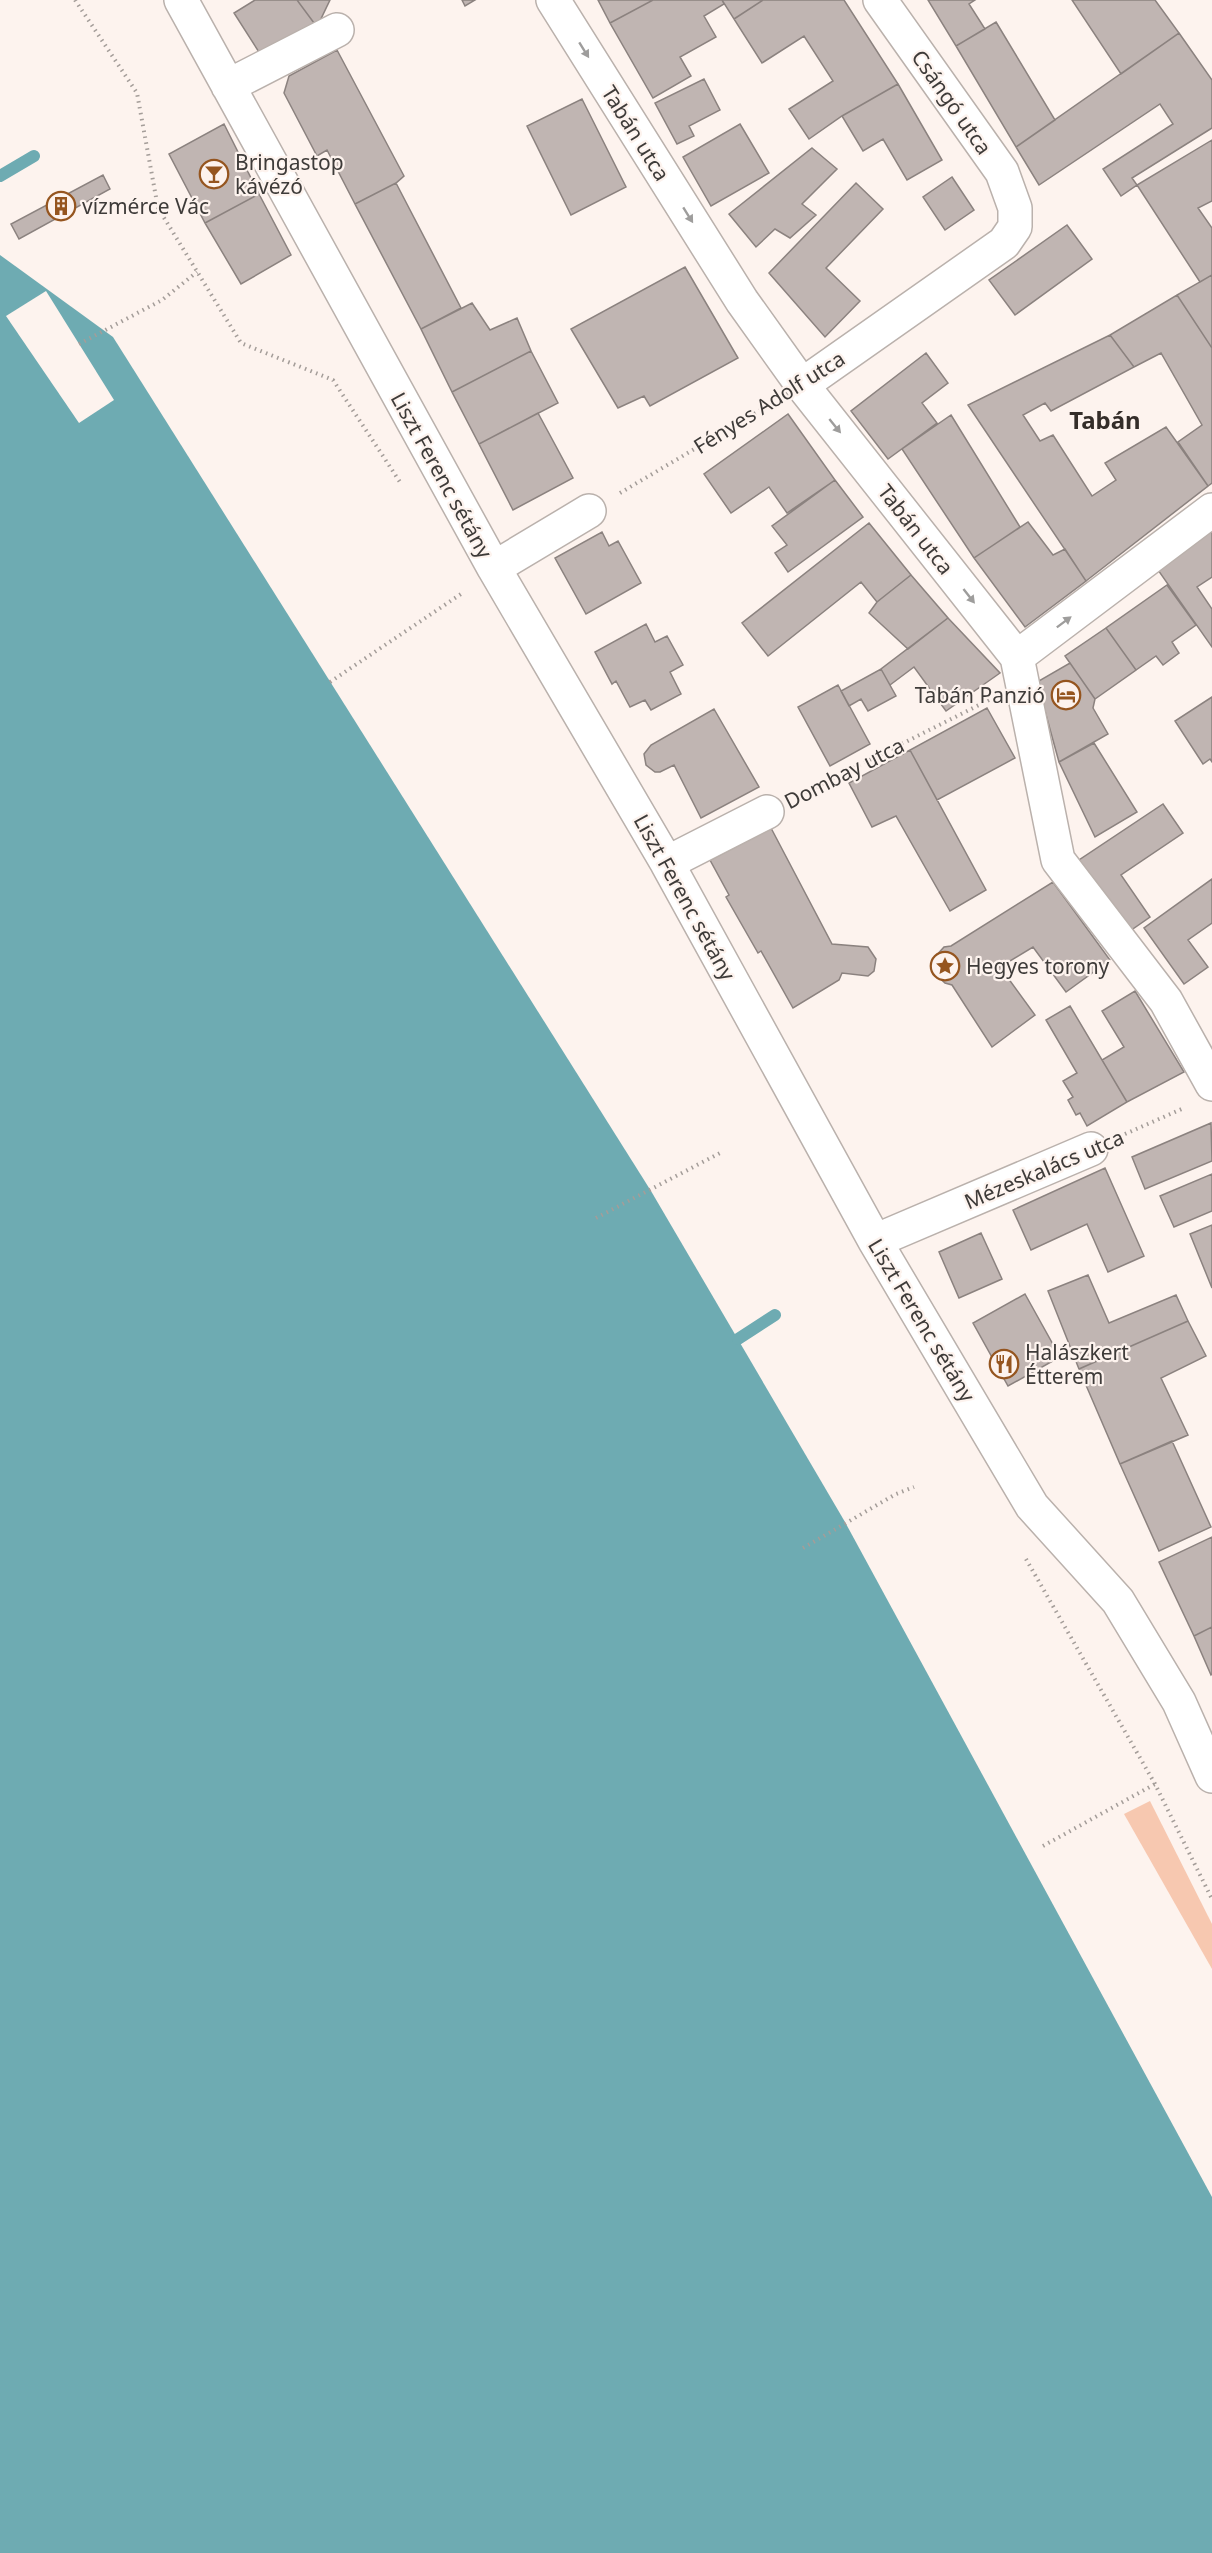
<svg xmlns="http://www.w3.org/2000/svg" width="1212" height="2553" viewBox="0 0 1212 2553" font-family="'Noto Sans',sans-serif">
<rect width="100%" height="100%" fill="#fdf3ee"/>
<path fill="#f7c8b0" d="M1150,1801L1212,1924V1969L1124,1814Z"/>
<path fill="#6eabb2" d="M0,255L113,337L651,1191L845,1522L1212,2197V2553H0Z"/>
<path fill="#fdf3ee" d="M46,291L114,400L79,423L6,316Z"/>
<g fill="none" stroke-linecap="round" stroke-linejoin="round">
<path stroke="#6eabb2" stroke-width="12" d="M0,176L34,156
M738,1339L775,1315"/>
</g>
<path fill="#c0b5b2" stroke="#8b827f" stroke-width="1.5" d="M255,0H297L317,27L264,60L234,13Z
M297,0H330L317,27Z
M462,0H475L465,6Z
M598,0H653L610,23Z
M653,0H722L724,4L704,16L716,37L680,57L691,76L653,98L610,23Z
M722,0H763L734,19Z
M763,0H844L898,84L842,116L809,139L789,109L833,81L804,36L762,63L734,19Z
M928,0H975L969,4L985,29L956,46Z
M1072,0H1155L1179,33L1121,74Z
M996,22L1055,120L1016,147L956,46Z
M1179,33L1212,80V128L1132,178L1137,185L1121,196L1103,169L1173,124L1160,104L1039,185L1016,147Z
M337,50L404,176L396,183L355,204L327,150L317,156L284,93L289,76Z
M704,79L720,110L689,126L694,136L677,144L655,103Z
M898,84L942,160L907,180L883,139L863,151L842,116Z
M582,99L626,187L571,215L527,126Z
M224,124L259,194L205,223L169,154Z
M740,124L769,173L711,206L683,157Z
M1212,140V201L1198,208L1212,228V275L1200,282L1137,185Z
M812,148L837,169L802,204L816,215L790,238L775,229L756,247L729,214Z
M103,175L110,189L19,239L11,224Z
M952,177L974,210L945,230L923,197Z
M396,183L461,308L421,329L355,204Z
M856,183L883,209L826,268L860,301L825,337L769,273Z
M259,194L291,255L241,284L205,223Z
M1067,225L1092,259L1015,315L989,280Z
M685,267L738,358L650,406L644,396L618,408L571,329Z
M1212,275V348L1177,295Z
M1177,295L1212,348V483L1208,486L1178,442L1202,425L1161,353L1134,367L1110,335Z
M472,303L490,330L517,318L531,351L452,392L421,329Z
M1110,335L1134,367L1051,411L1045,403L1023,415L1040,441L1053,435L1092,496L1116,480L1105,463L1166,427L1208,486L1086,581L968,405Z
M531,351L558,403L479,444L452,392Z
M926,353L948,383L922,403L937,423L888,459L851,411Z
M538,413L573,478L513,510L479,444Z
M788,414L835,480L787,513L769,487L731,513L704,474Z
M951,415L1020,527L974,558L902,449Z
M835,480L863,517L788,572L775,553L787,545L772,526Z
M1028,522L1053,555L1065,549L1086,581L1025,627L974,558Z
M869,523L911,575L877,602L861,582L768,656L742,623Z
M1212,528V577L1197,587L1212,609V647L1158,570Z
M602,532L609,546L618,541L641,583L586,614L555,558Z
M911,575L948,618L908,649L869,613L877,602Z
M1167,585L1196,625L1172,642L1179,653L1163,665L1156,656L1136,670L1106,628Z
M948,618L1000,673L946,711L914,667L890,685L881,669Z
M646,624L655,642L667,636L683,665L670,672L681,694L651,710L645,700L630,707L616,681L612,684L595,652Z
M1106,628L1136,670L1095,699L1065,656Z
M1070,663L1095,699L1093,708L1108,734L1059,762L1037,682Z
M881,669L896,696L868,711L861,699L849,706L841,691Z
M838,685L870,744L830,766L798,707Z
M1212,697V762L1210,759L1203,764L1175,721Z
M987,708L1015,758L937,800L910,750Z
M714,709L759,787L701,818L674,765L660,772H655L646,765L644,754L651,745Z
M1094,743L1137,812L1095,837L1059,762Z
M910,750L986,890L950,911L896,816L872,827L849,783Z
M1163,804L1183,833L1121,875L1150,917L1127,933L1079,860Z
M771,828L832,944L868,947L876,959L874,971L868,976L842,973L839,980L793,1008L761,951L758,953L726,897L729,895L710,860Z
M1212,879V923L1188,940L1208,967L1184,984L1144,928Z
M1053,882L1110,960L1066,992L1033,947L1000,967L1035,1015L992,1047L952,985L945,983L934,973V958L944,947L951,946Z
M1135,991L1184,1072L1127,1102L1102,1060L1124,1047L1102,1011Z
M1070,1006L1127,1102L1087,1126L1080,1113L1076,1115L1068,1100L1073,1097L1063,1081L1077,1073L1046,1020Z
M1211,1123L1212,1161L1145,1189L1132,1157Z
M1105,1168L1144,1256L1108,1272L1087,1224L1031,1250L1013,1210Z
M1212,1174V1211L1174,1227L1160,1196Z
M1212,1225V1288L1190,1234Z
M981,1233L1002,1279L959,1298L939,1252Z
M1088,1275L1109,1323L1176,1295L1188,1321L1079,1369L1048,1291Z
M1025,1294L1060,1357L1008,1386L973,1323Z
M1188,1321L1206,1356L1161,1378L1188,1435L1120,1464L1079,1369Z
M1172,1441L1211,1527L1159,1551L1120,1464Z
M1212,1537V1627L1194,1636L1159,1562Z
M1212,1627V1674L1211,1675L1194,1636Z"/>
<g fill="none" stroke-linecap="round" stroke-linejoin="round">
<g stroke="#bab1ac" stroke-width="36">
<path id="minor" d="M181,0L494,568L667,863L875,1241L1032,1506L1118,1601L1179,1702L1212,1776
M553,0L742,301L802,385L1017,657L1058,860L1166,1001L1212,1084
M228,86L337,30
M802,385L1004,243L1015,227V208L1002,172L880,0
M494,568L589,511
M1017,657L1212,510
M667,863L767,812
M875,1241L1091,1149"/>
</g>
<path stroke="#a49d99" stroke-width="4" stroke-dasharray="1.5 4.5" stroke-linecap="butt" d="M75,0L137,93L158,208L241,343L333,380L400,482
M79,344L162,300L197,272
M620,493L769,405
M330,682L464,592
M800,795L989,700
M1125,1134L1184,1108
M596,1218L720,1153
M803,1548L896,1494L914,1487
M1026,1559L1155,1784L1212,1899
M1043,1846L1155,1784"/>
<use href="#minor" stroke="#fff" stroke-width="33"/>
</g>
<defs><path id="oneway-solid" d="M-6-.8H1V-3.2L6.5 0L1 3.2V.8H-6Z" transform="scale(1.5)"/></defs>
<g fill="#9e9d9c">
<use href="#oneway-solid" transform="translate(584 50) rotate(58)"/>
<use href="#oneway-solid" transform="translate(688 215) rotate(58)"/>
<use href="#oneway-solid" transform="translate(835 426) rotate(51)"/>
<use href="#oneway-solid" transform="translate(969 596) rotate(52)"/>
<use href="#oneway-solid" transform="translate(1064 622) rotate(-37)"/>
</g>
<defs>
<g id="bar-ring" transform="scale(1.5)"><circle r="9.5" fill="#fdf3ee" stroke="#95551f" stroke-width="1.5"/><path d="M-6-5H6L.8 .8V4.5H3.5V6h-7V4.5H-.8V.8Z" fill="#95551f"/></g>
<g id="building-ring" transform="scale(1.5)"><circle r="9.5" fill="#fdf3ee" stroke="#95551f" stroke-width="1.5"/><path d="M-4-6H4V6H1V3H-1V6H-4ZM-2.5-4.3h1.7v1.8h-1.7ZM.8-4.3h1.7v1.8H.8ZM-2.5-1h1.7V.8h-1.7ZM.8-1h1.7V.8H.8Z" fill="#95551f"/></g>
<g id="hotel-ring" transform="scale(1.5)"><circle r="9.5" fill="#fdf3ee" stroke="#95551f" stroke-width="1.5"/><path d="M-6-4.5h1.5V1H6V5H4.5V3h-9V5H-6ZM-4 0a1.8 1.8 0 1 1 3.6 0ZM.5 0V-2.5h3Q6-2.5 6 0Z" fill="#95551f"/></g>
<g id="sight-ring" transform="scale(1.5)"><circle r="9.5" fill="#fdf3ee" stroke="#95551f" stroke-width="1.5"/><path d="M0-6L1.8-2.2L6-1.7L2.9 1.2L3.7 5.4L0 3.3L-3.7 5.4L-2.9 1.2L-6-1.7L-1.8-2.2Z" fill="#95551f"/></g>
<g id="restaurant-ring" transform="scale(1.5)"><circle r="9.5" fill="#fdf3ee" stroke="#95551f" stroke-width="1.5"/><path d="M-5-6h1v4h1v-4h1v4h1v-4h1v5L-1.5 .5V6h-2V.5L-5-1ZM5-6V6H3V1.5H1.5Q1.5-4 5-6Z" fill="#95551f"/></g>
</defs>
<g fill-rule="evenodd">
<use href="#bar-ring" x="214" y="174"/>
<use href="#building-ring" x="61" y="206"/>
<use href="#hotel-ring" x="1066" y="695"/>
<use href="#sight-ring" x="945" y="966"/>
<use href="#restaurant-ring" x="1004" y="1364"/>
</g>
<g text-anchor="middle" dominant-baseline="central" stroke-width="4.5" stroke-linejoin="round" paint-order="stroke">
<g font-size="21" fill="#3e3b39" stroke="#fdf3ee">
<text transform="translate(952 102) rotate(55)">Csángó utca</text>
<text transform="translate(636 133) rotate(58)">Tabán utca</text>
<text transform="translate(769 402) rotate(-32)">Fényes Adolf utca</text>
<text transform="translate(442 475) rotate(61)">Liszt Ferenc sétány</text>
<text transform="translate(916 529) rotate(52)">Tabán utca</text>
<text transform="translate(844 773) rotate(-27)">Dombay utca</text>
<text transform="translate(685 897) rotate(61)">Liszt Ferenc sétány</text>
<text transform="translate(1044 1169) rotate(-23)">Mézeskalács utca</text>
<text transform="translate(922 1320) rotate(59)">Liszt Ferenc sétány</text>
</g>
<g font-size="21" fill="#3e3b39" stroke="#fdf3ee" text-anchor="start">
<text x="235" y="162">Bringastop<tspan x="235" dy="24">kávézó</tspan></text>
<text x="82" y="206">vízmérce Vác</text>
<text x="1045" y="695" text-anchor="end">Tabán Panzió</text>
<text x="966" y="966">Hegyes torony</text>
<text x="1025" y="1352">Halászkert<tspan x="1025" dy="24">Étterem</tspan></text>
</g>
<g font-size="24" font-weight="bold" fill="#342d29" stroke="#fdf3ee">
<text x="1105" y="419">Tabán</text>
</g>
</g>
</svg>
